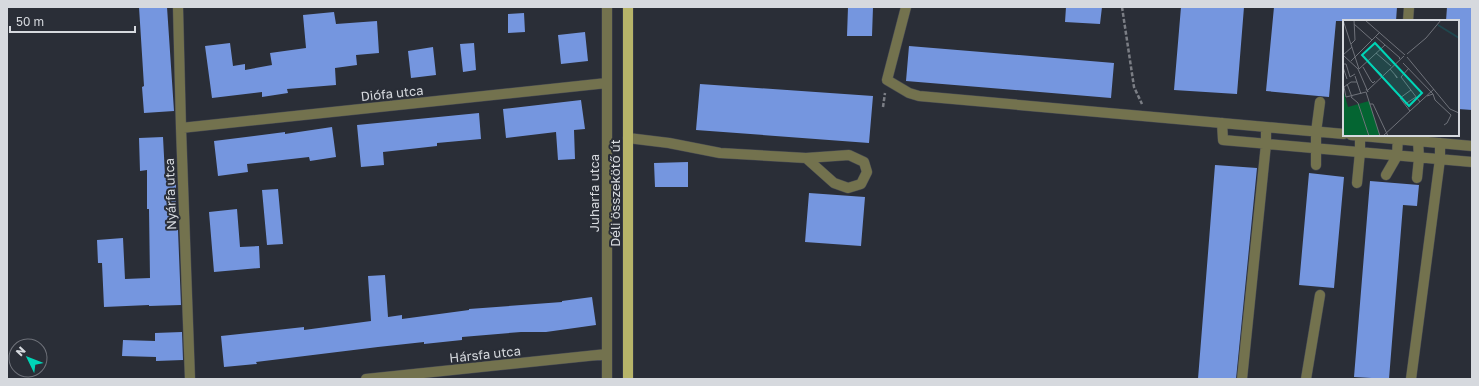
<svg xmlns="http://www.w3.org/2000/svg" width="1479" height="386" viewBox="0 0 1479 386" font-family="'Golos Text',sans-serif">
<rect width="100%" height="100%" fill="#2a2e37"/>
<path fill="#7596df" d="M139,7H167L174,111L144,113L142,87L144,86Z
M848,7H873L872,36H847Z
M1066,7H1102L1100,24L1065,22Z
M1181,7H1244L1237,94L1174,90Z
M1274,7H1397L1396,21H1336L1329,97L1266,91Z
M1447,7H1472V110L1458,109V21H1446Z
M334,12L336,24L377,21L379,53L356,55L357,65L335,68L336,85L287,89L288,93L262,97V92L212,98L205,46L230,43L233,66L245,64V70L272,65L270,53L306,48L303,15Z
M524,13L525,32L508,33V14Z
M585,32L588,61L561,64L558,35Z
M474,43L476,70L463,72L460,44Z
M909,46L1114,63L1111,98L906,81Z
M433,47L436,75L411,78L408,51Z
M700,84L873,96L869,143L696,130Z
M581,100L585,129L574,130L575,159L558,160L556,132L506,138L503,109Z
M479,113L481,139L437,143V146L383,152L384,165L361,167L357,125Z
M332,127L336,157L310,161L309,157L247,164L248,172L218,176L214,141L285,132V134Z
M163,137L165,175H176V230H178L181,305L149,306V305L104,307L102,263H98L97,240L123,238L125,279L150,278L149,209H147V170L140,171L139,138Z
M688,162V187H655L654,163Z
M1215,165L1257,168L1236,379H1198Z
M1309,173L1344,177L1334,288L1299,285Z
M1370,181L1419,185L1417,206L1403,205L1389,379L1354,377Z
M278,189L283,244L267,245L262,190Z
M809,193L865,197L861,246L805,242Z
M237,209L240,247L259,246L260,268L214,272L209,212Z
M385,275L388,317L402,315V319L469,310V309L562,302V301L592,297L596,325L546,332H521L462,337V340L424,344V342L378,347L256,362L257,364L224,367L221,336L304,327V330L371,321L368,276Z
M182,332L183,360L156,361V357L122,356L123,340L155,341V333Z"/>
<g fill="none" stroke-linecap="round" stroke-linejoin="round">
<g stroke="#464952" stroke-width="11">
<path id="minor" d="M178,7L181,128L190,379
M607,7V379
M906,7L887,80L909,93L919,96L1344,134
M1408,21L1409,7
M1222,123L1223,140L1472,162
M181,128L607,83
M1351,135L1472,146
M628,138L669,143L720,153L806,158L849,155L864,162L867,172L861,184L848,188L834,183L806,158
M1316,165V132L1320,102
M1386,175L1397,156L1398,135
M1417,178L1419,158L1418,141
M1357,183L1360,152V135
M366,379L607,354
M1242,379L1266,144V127
M1306,379L1320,295
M1411,379L1440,159V143"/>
</g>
<g stroke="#464952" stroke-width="11">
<path id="major" d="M628,379V7"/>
</g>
<path stroke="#7b7e85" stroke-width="2.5" stroke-dasharray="4 2" stroke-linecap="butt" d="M1122,7L1134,87L1142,104
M883,107L885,93"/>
<use href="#minor" stroke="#73724e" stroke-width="10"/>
<use href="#major" stroke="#b7b469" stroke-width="10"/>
</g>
<g text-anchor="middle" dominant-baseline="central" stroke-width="4" stroke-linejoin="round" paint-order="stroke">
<g font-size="13" fill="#d6d9de" stroke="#2a2e37">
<text transform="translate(392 93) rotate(-6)">Diófa utca</text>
<text transform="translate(594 193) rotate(-90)">Juharfa utca</text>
<text transform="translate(615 193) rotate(-90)">Déli összekötő út</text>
<text transform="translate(170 194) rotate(-92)">Nyárfa utca</text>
<text transform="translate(485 354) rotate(-6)">Hársfa utca</text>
</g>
</g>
<g transform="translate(1343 20)">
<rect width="116" height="116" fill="#2a2e37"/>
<path d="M0,70L5,87L26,81L37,116H0Z" fill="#046532"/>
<path fill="none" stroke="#20474e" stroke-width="2" d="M95,5L116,18"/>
<path fill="none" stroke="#6f727a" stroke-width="1" d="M0,0L16,49M22,0L62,35M11,4L29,20M33,17L57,38L56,39M8,24L12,20L11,0M33,33L48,46M64,34L83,18L98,0M0,35L9,27M0,35L15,49L25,72L23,69M64,37L107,89L116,93M8,41L37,12M25,42L39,55M60,43L90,74L84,76M0,44H3L7,57L12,54M0,47L4,59M20,47L28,61L30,63L32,61M66,48L58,57L77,82M16,49L42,25M47,49L54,57V58L52,55M12,56L18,74M14,62H8L1,67L3,77L23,72M4,64L9,77M25,70L61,36M68,70L57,78L67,91L91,69M23,72L37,116M90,74L92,80L108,95L104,103L101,105M8,77L15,83L26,116M27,84H30L45,116M62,84L73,77M40,116L67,91"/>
<path fill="#00d5b7" fill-opacity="0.15" stroke="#00d5b7" stroke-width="2" d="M32,23L79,73L66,86L19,35Z"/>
<rect width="116" height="116" fill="none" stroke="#d6d9de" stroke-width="2"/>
</g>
<rect width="1479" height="386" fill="none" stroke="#d6d9de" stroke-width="16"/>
<g transform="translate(28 358) rotate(313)"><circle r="19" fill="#2a2e37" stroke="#6f727a"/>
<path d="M0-3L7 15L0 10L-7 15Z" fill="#00d5b7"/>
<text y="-6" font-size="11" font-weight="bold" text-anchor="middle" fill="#d6d9de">N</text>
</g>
<path d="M10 26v6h125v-6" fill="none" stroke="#d6d9de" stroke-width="2"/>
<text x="16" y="26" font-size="12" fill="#d6d9de" stroke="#2a2e37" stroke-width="3" paint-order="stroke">50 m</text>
</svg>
